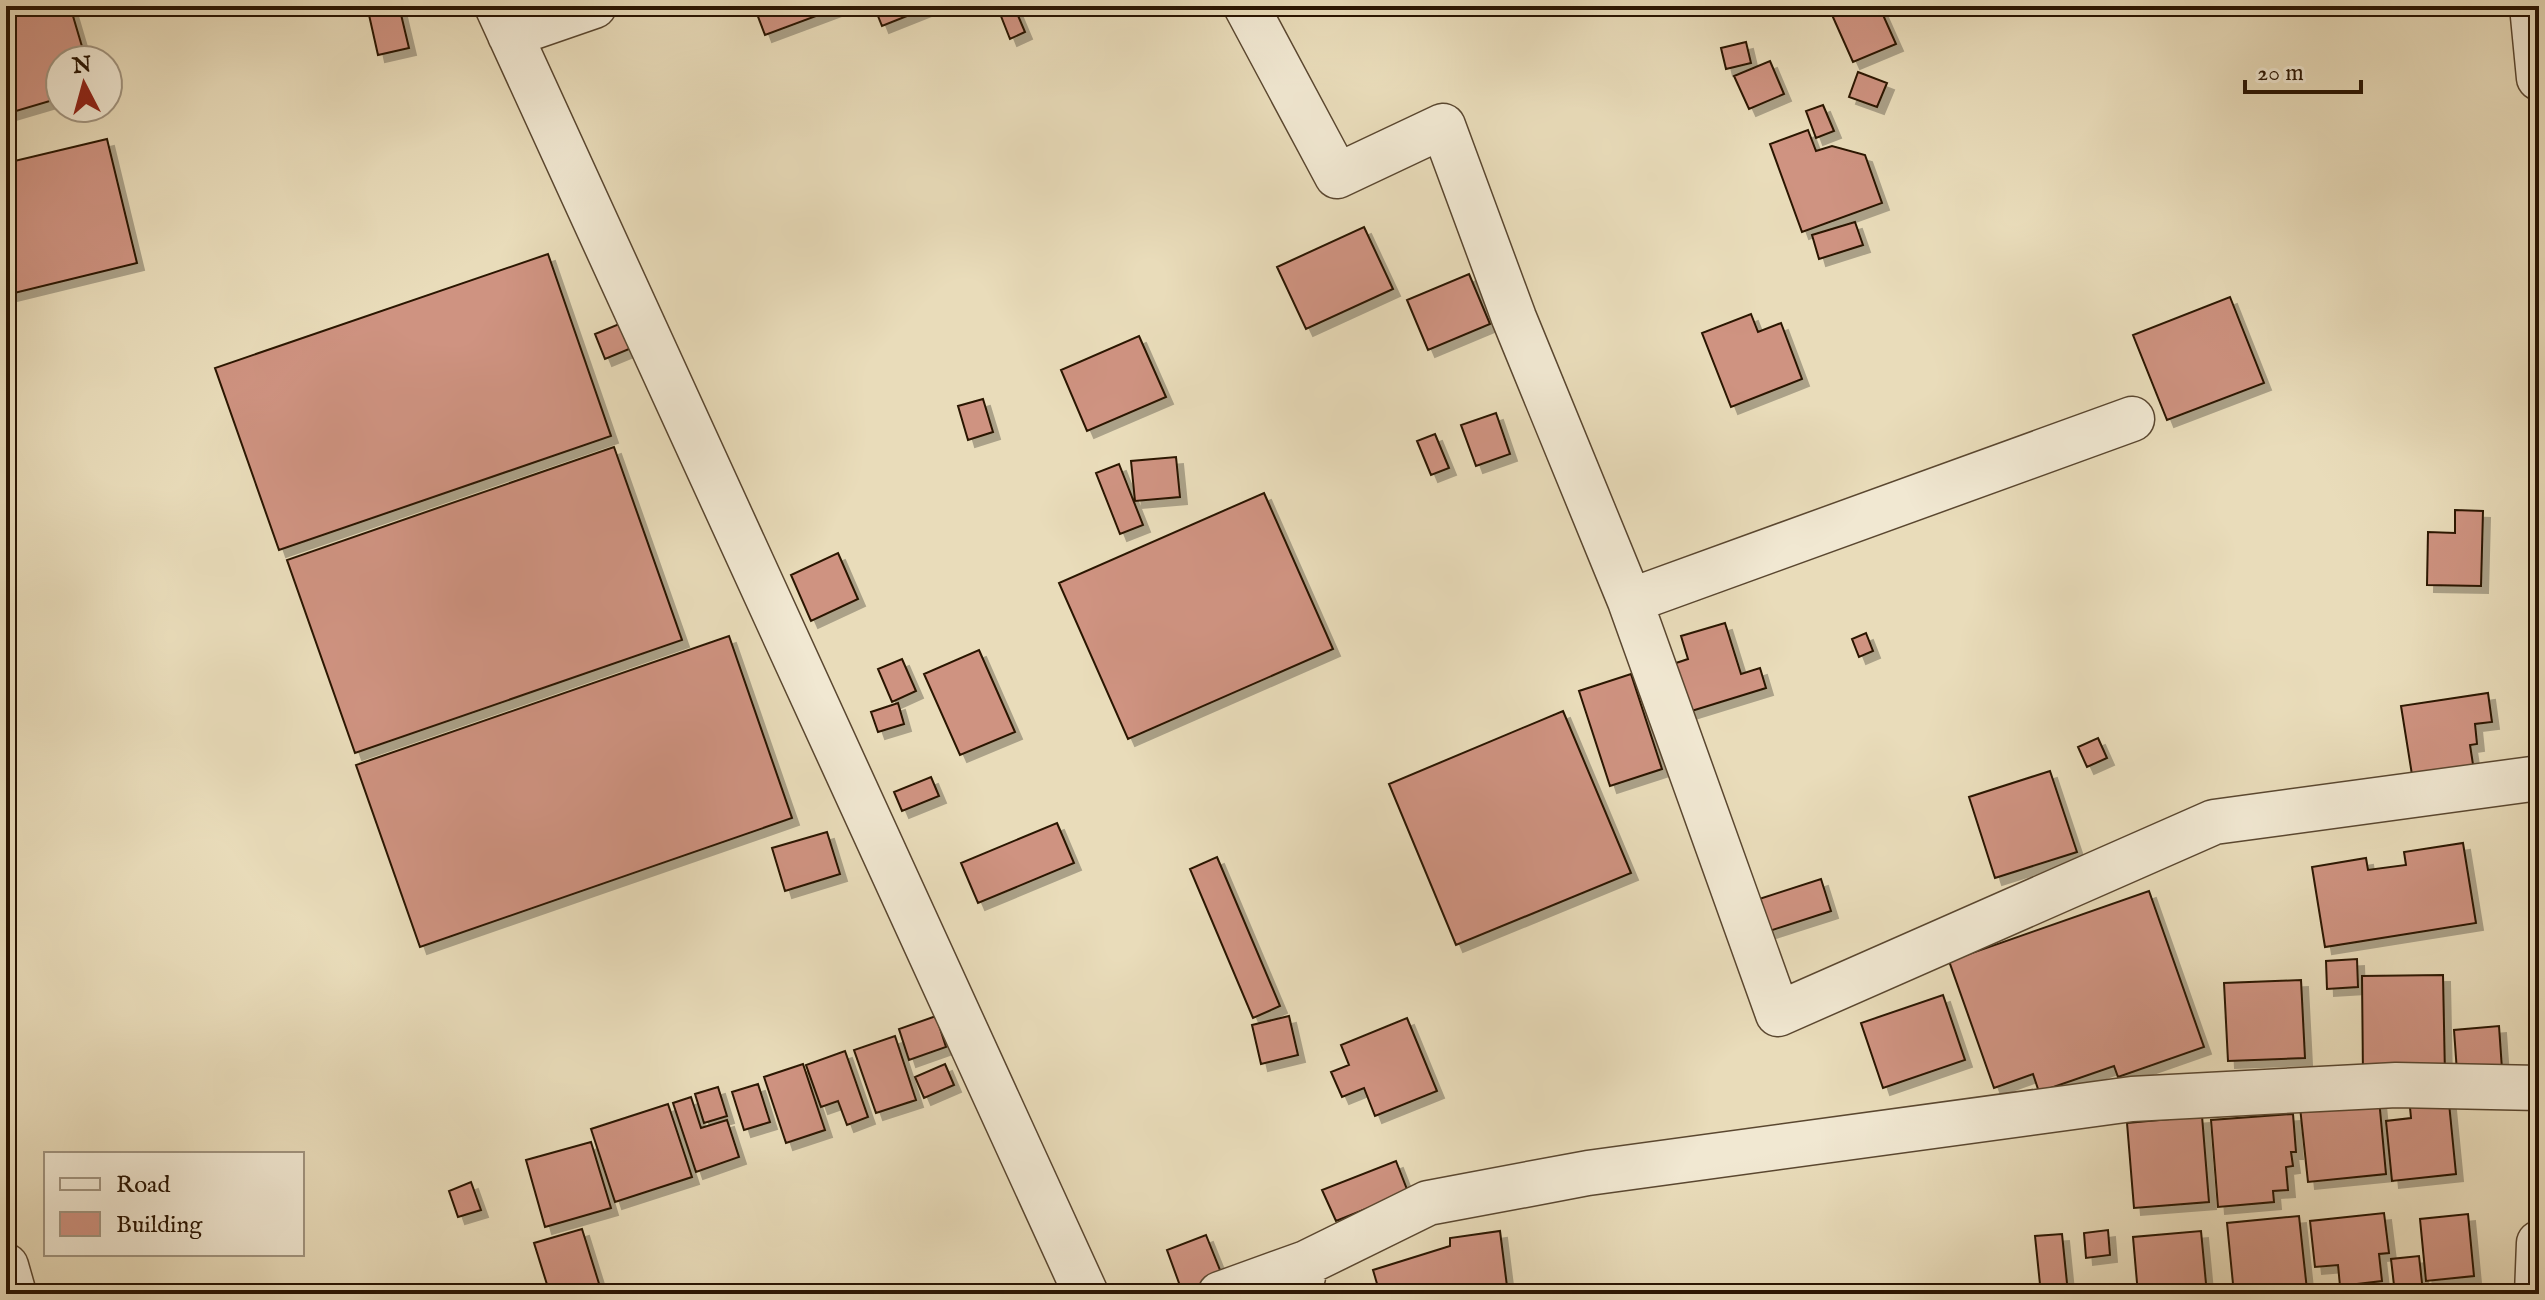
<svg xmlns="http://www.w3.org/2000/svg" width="2545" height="1300" viewBox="0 0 2545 1300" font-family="'IM FELL English',serif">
<defs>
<filter id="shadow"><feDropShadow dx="7" dy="7" stdDeviation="0" flood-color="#0004"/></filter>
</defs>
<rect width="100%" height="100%" fill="#e9dcba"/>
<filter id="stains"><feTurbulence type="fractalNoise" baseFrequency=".0025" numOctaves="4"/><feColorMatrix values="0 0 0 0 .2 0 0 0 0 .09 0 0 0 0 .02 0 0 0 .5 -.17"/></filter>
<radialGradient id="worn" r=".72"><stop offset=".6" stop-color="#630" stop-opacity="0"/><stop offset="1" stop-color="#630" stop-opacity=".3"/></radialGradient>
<path fill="#cf9381" stroke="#2a1502" stroke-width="2" filter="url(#shadow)" d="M6,6H70L86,60H60V98L6,114Z
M367,6H399L409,48L378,55Z
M754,6H834L835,9L765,35Z
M874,6H932L882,26Z
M997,6H1014L1025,32L1010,39Z
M1828,6H1879L1896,44L1853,62Z
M1746,42L1751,63L1726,69L1721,48Z
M1770,61L1784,94L1749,109L1734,76Z
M1858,72L1887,83L1877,107L1849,97Z
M1823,105L1834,131L1816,138L1806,111Z
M1808,130L1816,151L1832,146L1865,155L1882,203L1802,232L1770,144Z
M107,139L137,263L6,295V163Z
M1855,222L1863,245L1819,259L1812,235Z
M1364,227L1393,289L1306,329L1277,267Z
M548,254L611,436L279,550L215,368Z
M1469,274L1490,324L1428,350L1407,300Z
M2230,297L2264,383L2167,420L2133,335Z
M1751,314L1758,332L1781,323L1802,379L1731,407L1702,333Z
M624,322L634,347L605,359L595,334Z
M1139,336L1166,397L1087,431L1061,370Z
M983,399L993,432L968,440L958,406Z
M1496,413L1510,454L1476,466L1461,425Z
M1435,434L1449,468L1431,475L1417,441Z
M614,447L682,640L355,753L287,560Z
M1176,457L1180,497L1135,501L1131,461Z
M1119,464L1143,525L1120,534L1096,473Z
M1264,493L1333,649L1128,739L1059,583Z
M2455,510L2483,511L2481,586L2427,585L2428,532L2455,533Z
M838,553L858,599L811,621L791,575Z
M1725,623L1741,674L1760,668L1766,688L1685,713L1670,665L1688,659L1681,636Z
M1866,633L1873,651L1859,657L1852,639Z
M729,636L792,818L420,947L356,765Z
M979,650L1015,732L960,755L924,674Z
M902,659L916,691L892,702L878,669Z
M1631,674L1662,769L1610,786L1579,691Z
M2488,693L2492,722L2475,724L2477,744L2470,745L2474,771L2413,781L2401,706Z
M898,703L904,724L878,732L871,712Z
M1563,711L1631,873L1456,945L1389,784Z
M2098,738L2107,758L2087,767L2078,747Z
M2050,771L2077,852L1995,878L1969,797Z
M931,777L939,796L902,811L894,792Z
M1057,823L1074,863L978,903L961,863Z
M827,832L840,874L785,891L772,848Z
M2463,843L2476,923L2325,947L2312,867L2366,858L2368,870L2406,865L2404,852Z
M1217,857L1280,1006L1253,1018L1190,869Z
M1821,879L1831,911L1754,936L1744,904Z
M2149,891L2204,1047L2118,1077L2114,1066L2039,1092L2033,1074L1994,1088L1949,961Z
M2357,959L2358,987L2327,989L2326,961Z
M2443,975L2445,1076L2363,1077L2362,976Z
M2301,980L2305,1058L2228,1061L2224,983Z
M1943,995L1965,1060L1883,1088L1861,1023Z
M936,1016L946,1047L909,1060L899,1029Z
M1289,1016L1298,1055L1261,1064L1252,1025Z
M1407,1018L1437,1091L1375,1116L1364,1088L1342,1097L1331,1072L1349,1065L1341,1045Z
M2499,1026L2502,1069L2457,1072L2454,1030Z
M895,1036L916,1100L876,1113L854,1050Z
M845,1051L868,1117L847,1125L838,1101L821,1107L806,1065Z
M803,1064L825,1130L786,1143L764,1077Z
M945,1064L954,1085L924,1098L915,1077Z
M758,1084L770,1122L744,1130L732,1092Z
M718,1087L727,1116L704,1123L695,1094Z
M2448,1093L2456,1174L2392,1181L2386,1121L2411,1118L2409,1097Z
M691,1097L701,1128L727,1120L739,1157L696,1172L673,1103Z
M2379,1099L2386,1174L2308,1182L2300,1107Z
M668,1104L692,1177L615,1202L591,1129Z
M2293,1114L2296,1152H2291L2293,1166L2286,1167L2288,1190L2273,1191L2274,1202L2218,1207L2211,1120Z
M2202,1116L2209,1202L2134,1208L2127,1123Z
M591,1142L611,1208L545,1227L526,1160Z
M1396,1161L1408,1192L1336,1221L1322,1190Z
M471,1182L481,1210L458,1217L449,1191Z
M2384,1213L2389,1253L2379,1254L2382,1281L2340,1286L2338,1265L2315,1267L2310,1221Z
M2468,1214L2474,1276L2426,1281L2420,1219Z
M2299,1216L2307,1290L2234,1294L2227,1223Z
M582,1229L601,1290L587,1294H550L534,1243Z
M2108,1230L2110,1255L2086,1258L2084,1233Z
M1500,1231L1508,1294H1380L1373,1270L1450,1246V1238Z
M2201,1231L2207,1294H2138L2133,1237Z
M2062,1234L2068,1293L2041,1294L2035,1236Z
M1206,1235L1224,1280L1183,1294L1167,1250Z
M2419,1256L2423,1292L2395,1294L2391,1259Z"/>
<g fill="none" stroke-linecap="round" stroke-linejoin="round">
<g stroke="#5a4730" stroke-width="47">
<path id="minor" d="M497,6L1086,1294
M1246,6L1337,176L1443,126L1514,318L1630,601L1778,1014L2214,822L2539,778
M2532,6L2539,78
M510,35L594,6
M1630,601L2132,419
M6,1266L14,1294
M1220,1294L1306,1263
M1299,1294L1306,1263L1428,1203L1588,1173L2132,1099L2396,1085L2539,1088
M2537,1294L2539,1243"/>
</g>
<use href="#minor" stroke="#f1e8d2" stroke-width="44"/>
</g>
<rect width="2545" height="1300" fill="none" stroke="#e9dcba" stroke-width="32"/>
<rect x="8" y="8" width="2529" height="1284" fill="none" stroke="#2a1502" stroke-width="4"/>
<rect x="16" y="16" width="2513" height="1268" fill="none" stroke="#2a1502" stroke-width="2"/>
<rect x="44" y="1152" width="260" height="104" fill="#f1e8d2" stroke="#a1947f" stroke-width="2"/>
<rect x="60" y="1178" width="40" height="12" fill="#f1e8d2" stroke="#a1947f" stroke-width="2"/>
<text x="116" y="1192" font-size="24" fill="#2a1502">Road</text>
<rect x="60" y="1212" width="40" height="24" fill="#cf9381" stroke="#a1947f" stroke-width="2"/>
<text x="116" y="1232" font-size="24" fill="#2a1502">Building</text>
<g transform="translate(84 84) rotate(354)"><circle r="38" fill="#f1e8d2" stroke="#a1947f" stroke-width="2"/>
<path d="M0-6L14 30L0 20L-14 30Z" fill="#8f2418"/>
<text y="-12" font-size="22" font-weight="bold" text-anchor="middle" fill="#2a1502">N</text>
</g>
<path d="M2245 80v12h116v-12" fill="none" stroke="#2a1502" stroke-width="4"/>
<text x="2257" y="80" font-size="24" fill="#2a1502" stroke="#f1e8d2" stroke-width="6" paint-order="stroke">20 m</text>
<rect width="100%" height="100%" filter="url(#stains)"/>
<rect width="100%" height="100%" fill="url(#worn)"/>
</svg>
